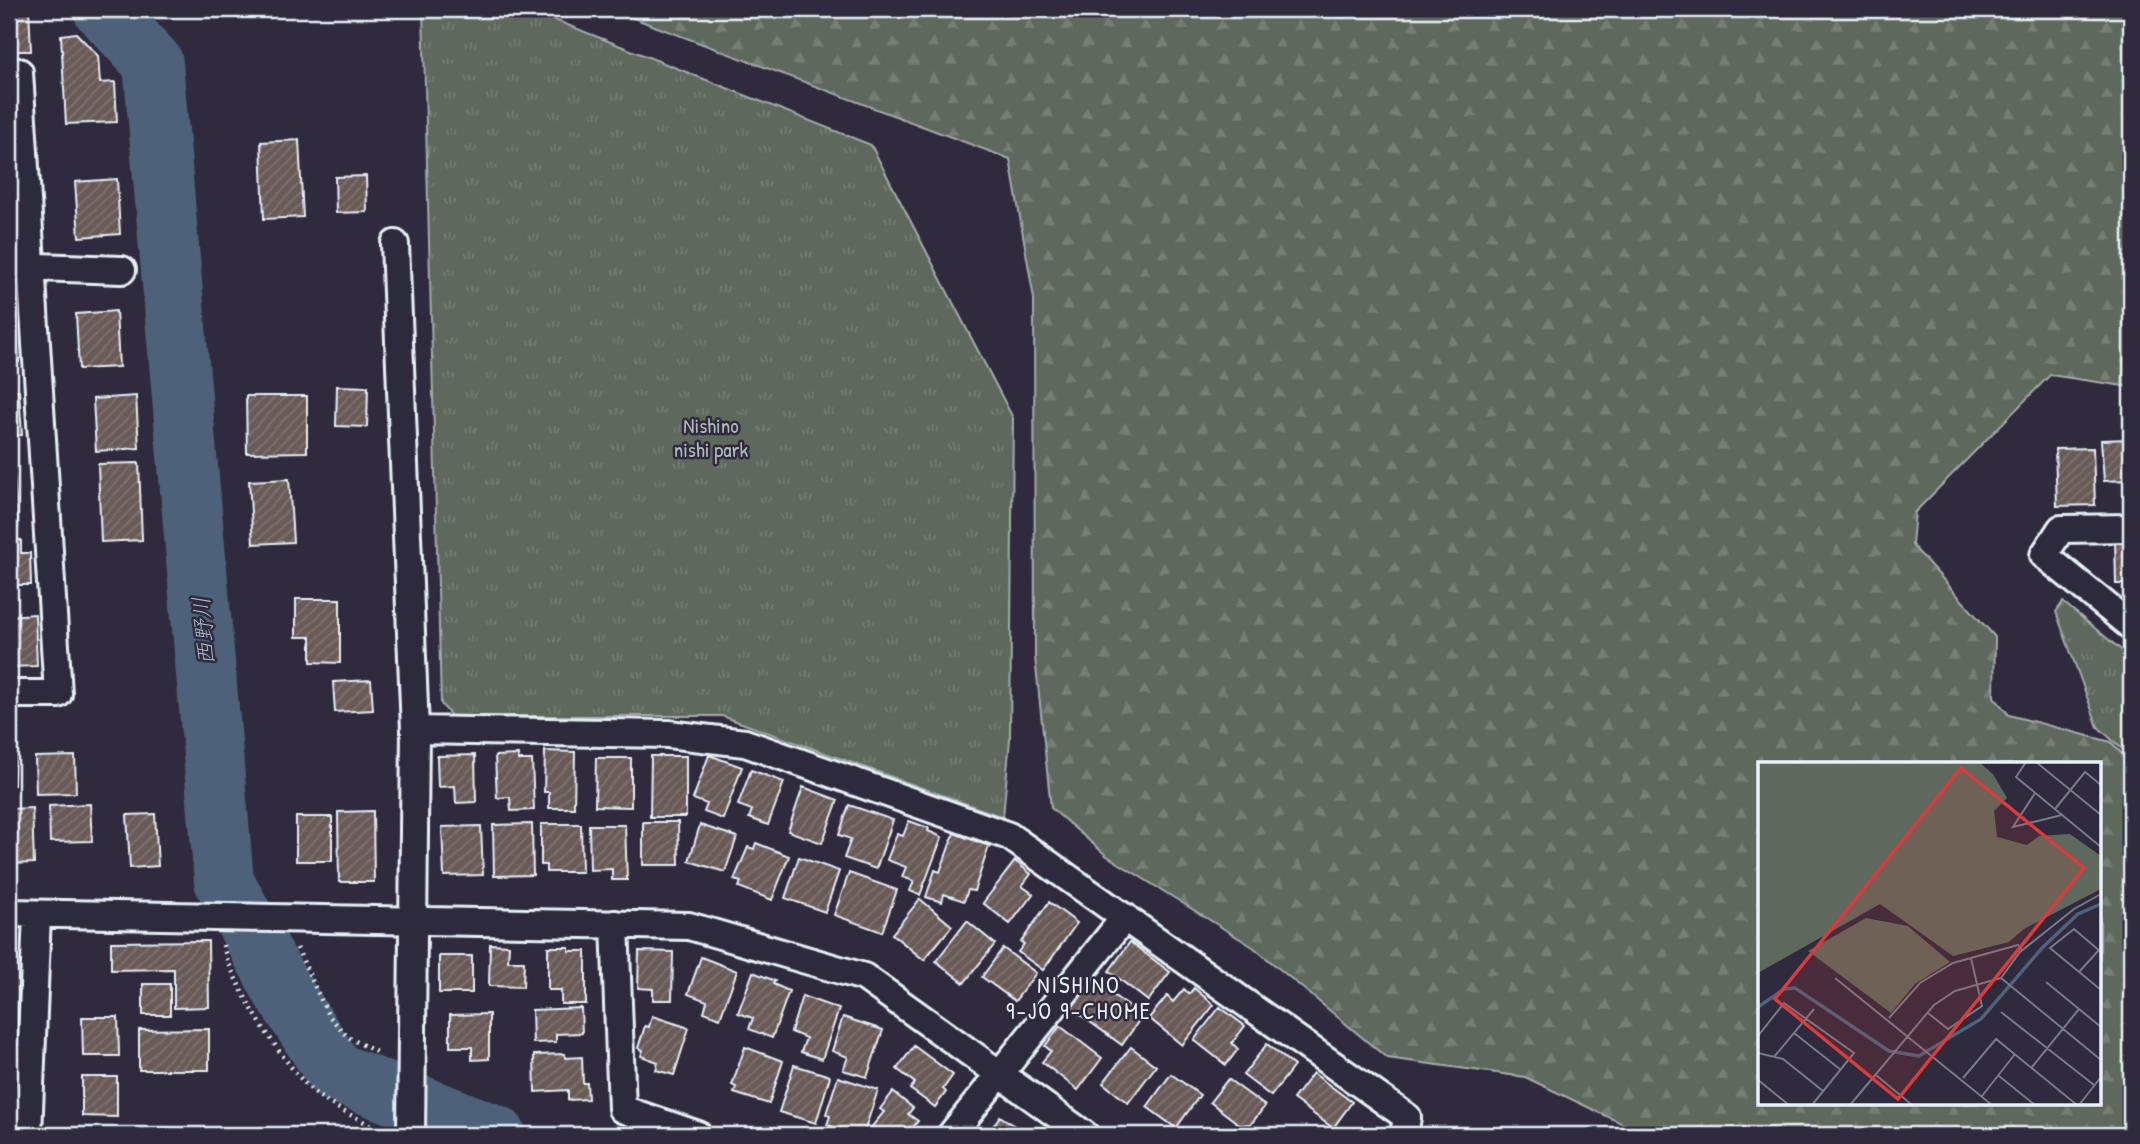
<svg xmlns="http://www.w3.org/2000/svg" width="2140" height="1144" viewBox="0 0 2140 1144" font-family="'Patrick Hand','Klee One',sans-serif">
<defs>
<pattern id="grass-tufts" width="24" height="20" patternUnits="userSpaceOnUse" patternTransform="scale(1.75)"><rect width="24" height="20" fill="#5f685c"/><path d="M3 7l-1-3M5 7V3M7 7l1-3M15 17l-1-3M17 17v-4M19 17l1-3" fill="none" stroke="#767e74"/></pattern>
<pattern id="forest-firs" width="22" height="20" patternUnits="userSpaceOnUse" patternTransform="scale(1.75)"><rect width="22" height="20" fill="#5f685c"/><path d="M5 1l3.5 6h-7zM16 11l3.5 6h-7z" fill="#767e74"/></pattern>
<pattern id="building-hatch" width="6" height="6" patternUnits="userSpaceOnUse" patternTransform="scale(1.75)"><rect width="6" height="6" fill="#695a57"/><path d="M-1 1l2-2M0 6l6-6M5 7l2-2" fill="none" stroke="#7e7270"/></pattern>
</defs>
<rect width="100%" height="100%" fill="#2f2a3d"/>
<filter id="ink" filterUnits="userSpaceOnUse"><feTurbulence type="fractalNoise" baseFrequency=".0143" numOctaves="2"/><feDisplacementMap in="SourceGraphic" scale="14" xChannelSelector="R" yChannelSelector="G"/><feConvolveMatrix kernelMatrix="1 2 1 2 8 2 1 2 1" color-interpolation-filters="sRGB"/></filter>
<g filter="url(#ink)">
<path fill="url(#grass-tufts)" stroke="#a4acaa" stroke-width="2" d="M423,9H527L871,145L1013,418L1010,739L1003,817L722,716H451L441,704Z
M2063,602L2131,658V757L2098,727L2056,612Z"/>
<path fill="url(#forest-firs)" stroke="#a4acaa" stroke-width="2" fill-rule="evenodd" d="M609,9H2131V387L2050,375L1915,512L1912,545L1995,637L1994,697L2009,715L2111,742L2131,764V1135H1646L1525,1077L1387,1058L1253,947L1107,856L1051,808L1035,657L1034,299L1010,159ZM1760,764H2100V1104H1760Z"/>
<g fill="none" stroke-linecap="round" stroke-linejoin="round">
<path stroke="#4e627a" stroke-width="60" d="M103,9L153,63L224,881L281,988L335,1072L496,1135"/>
</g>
<path fill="url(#building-hatch)" stroke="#e8f1f8" stroke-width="2" d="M9,9H29L31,51H9Z
M76,33L98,56L100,83L115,82L117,122L66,124L61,35Z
M299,140L303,217L264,219L261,142Z
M366,176L367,212L336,213L335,177Z
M117,179L120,234L79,237L75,182Z
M116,311L119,367L79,369L76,314Z
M9,312H17L19,362H9Z
M337,386L368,387L367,427L336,426Z
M9,390H19L22,435L9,436Z
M136,396L139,448L96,451L93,399Z
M246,396H307V452L247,453Z
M2131,439V480L2104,481L2101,440Z
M2093,448L2095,505L2057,506L2055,449Z
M139,463L142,540L101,542L98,464Z
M14,474L18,527L9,528V475Z
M289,479L293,542L253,544L249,481Z
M2115,538H2131V584H2116Z
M9,540H21V553H30L31,585H9Z
M296,599H340V663L311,662V637H296Z
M35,614L37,666L9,667V616Z
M371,680L373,710L335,712L333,682Z
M545,751L575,752L574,808H549V792H544Z
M475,755L476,802L456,803L455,786L438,787L437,756Z
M518,755V760H532L534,810L511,811L510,797L497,798L495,756Z
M709,755L742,767L723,819L704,812L707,804L693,799Z
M9,756H15L14,785H9Z
M75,756L76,793L36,794L35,757Z
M651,756H686V817H650Z
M596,758H631V807L595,806Z
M751,770L784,782L768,825L749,818L752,810L738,805Z
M803,787L838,800L822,843L788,831Z
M90,804L92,841L50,842L49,806Z
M849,805L893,820L876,869L844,858L851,839L839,835Z
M32,808L34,863L9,864V809Z
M373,811L374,882H339L338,812Z
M155,814L158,866L130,868L127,815Z
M296,817H332V861H296Z
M909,821L929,828L928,831L942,837L920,895L910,891L914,881L902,877L906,867L887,860L897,834L903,836Z
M643,822H678L679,865H643Z
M532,824L533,875L494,876L493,825Z
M541,824H581L582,872H546V865H541Z
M589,825H625L627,880H612V869L590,870Z
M700,825L737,837L725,872L689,861Z
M481,826L483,875L444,876L442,827Z
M954,833L989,846L974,891L968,890L964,901L944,894L942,902L926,897L935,870L940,872Z
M756,843L789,856L772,900L739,887L741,882L734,880L748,847L754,849Z
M799,857L839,871L825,912L785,898Z
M1015,861L1031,874L1022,886L1033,894L1010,924L983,903Z
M849,873L897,890L882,932L834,915Z
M920,899L952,926L924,960L892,934Z
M1049,902L1077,923L1043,970L1018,952L1024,944L1021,942Z
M967,921L995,944L964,983L936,961Z
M208,941L209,1007L174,1008V969L111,970V942Z
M1130,942L1170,972L1148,1001L1109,971Z
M490,944L509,945L508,961H524L523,987L489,986Z
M548,947H569V951H586V1004H561V990H548Z
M1003,948L1036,973L1015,1001L982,977Z
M639,951L673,952L672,1000H653V989L638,988Z
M439,956H472V993H439Z
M701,957L737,971L720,1018L704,1012L707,1001L688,994Z
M753,972L775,981L773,984L789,991L772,1038L749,1029L753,1018L738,1013Z
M1088,977L1142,1016L1122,1045L1068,1006Z
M143,984H170V1015H143Z
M1194,988L1214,1005L1182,1045L1149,1018L1167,996L1173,1002L1184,989L1189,994Z
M802,996L839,1009L822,1059L801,1052L806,1038L791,1032Z
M1220,1007L1245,1026L1232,1043L1238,1049L1226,1065L1194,1040Z
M581,1008L582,1033L556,1034V1042L533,1043L532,1010Z
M489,1014V1059L472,1060V1047H450V1015Z
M652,1016L689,1028L674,1075L656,1070L658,1062L641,1056L643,1050L638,1048L645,1026L649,1027Z
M82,1017H118L119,1056H83Z
M843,1017L883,1030L867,1077L843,1070L848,1057L832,1051Z
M1060,1026L1102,1058L1078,1090L1042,1062L1051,1051L1045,1046Z
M209,1029V1070H139V1030Z
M1267,1044L1294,1066L1271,1096L1243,1075Z
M914,1046L953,1075L943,1089L946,1092L935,1107L910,1089L915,1083L897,1069Z
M745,1047L783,1061L769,1104L734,1093L736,1087L732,1085Z
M1131,1047L1156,1066L1128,1103L1103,1083Z
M565,1054V1058L582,1057L583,1083H587L588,1099L568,1100V1090L535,1092L534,1055Z
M794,1065L830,1076L816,1123L779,1112Z
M1313,1073L1352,1102L1333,1128L1293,1099Z
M1171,1074L1200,1095L1176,1128L1147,1107Z
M82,1077H117V1117L82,1116Z
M838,1077L878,1090L863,1135L827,1125L830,1116L826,1114Z
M1228,1079L1265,1106L1251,1124L1240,1125L1210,1102Z
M893,1092L913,1108L908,1114L918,1121L907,1135H876L869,1130L884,1112L880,1109Z
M1000,1116L1028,1135H987Z"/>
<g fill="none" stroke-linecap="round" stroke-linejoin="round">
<g stroke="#e8f1f8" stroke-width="32">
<path id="street" d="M9,72H19L58,694H9
M395,244L415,730L411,1135
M9,266L122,270
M2131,528L2061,529L2044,555L2131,626
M415,730L668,734L745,743L1009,836L1407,1117L1404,1135
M9,913L689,926L864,977L1085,1135
M615,924L622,1109L698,1135
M28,1135L37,914
M951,1135L1125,917"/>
</g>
<path stroke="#e8f1f8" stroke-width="4.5" stroke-dasharray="2 5" stroke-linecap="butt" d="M223,945C232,984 284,1066 314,1092C331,1107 356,1117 376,1128
M297,948L328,1015L348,1037L376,1052"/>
<use href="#street" stroke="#2f2a3d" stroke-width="26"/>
</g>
</g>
<g text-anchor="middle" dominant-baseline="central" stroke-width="5" stroke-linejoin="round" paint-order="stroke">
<g font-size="21" fill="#b1baba" stroke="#2f2a3d">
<text x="711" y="425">Nishino<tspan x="711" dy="24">nishi park</tspan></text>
</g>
<g font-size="23" font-style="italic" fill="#aab8c6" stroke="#2f2a3d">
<text transform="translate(203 631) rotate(-95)">西野川</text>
</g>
<g font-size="23" letter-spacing="2" fill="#e8f1f8" stroke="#2f2a3d">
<text x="1079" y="984">NISHINO<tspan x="1079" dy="26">9-JO 9-CHOME</tspan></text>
</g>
</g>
<g transform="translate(1758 762)">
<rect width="343" height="343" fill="#2f2a3d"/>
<path d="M108,156L150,164L192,200L157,222L133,251L50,189Z" fill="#5f685c"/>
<path d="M0,0H221L235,12L249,36L236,49L239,75L269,83L281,74L312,72L343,94V127L266,167L251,180L195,194L122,142L0,211Z" fill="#5f685c"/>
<path fill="none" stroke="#4e627a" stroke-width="3.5" d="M0,245L26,227L37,226L131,289L161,294L223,257L284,186L320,152L343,142"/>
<path fill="none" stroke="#797a88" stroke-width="2" d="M268,0L258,15L343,85M278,0L343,53M277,31L255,65L304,53M297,47L327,10L343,23M343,190L316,167L292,186L343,228M321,210L341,188M77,216L234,343M243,216L343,298M288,220L343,265M243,250L336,323M170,251L190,267L224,244L213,196M131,256L162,221L195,201L260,183L264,188M36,271L83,308M0,274L26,241L96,291L54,343M0,291L25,297L65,329M16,295L56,247M274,305L321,247M118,313L154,343M241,314L277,343M205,316L238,277L319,343M0,318L31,343M224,334L257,292M92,343L176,243L197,229L243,216L262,190L316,147L343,132M321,343L343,315"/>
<path fill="#d83c3d" fill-opacity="0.15" stroke="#d83c3d" stroke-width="3.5" d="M203,6L326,106L140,337L17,237Z"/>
<rect width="343" height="343" fill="none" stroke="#e8f1f8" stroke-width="3.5"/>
</g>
<rect width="2140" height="1144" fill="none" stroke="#2f2a3d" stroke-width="35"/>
<rect x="18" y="18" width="2105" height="1109" fill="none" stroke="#e8f1f8" stroke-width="2.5" filter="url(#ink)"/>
</svg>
